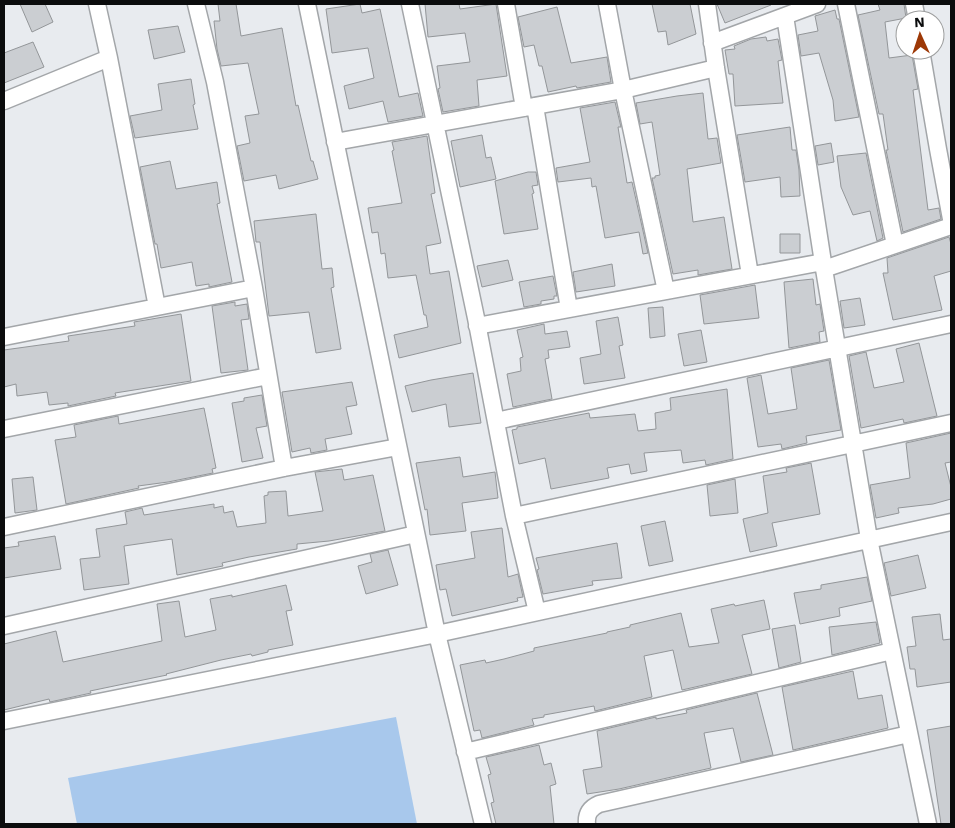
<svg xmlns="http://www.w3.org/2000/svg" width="955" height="828" viewBox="0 0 955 828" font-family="'Work Sans',sans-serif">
<rect width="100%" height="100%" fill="#e8ebef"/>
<path fill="#a8c8ec" d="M396,717L417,824H77L68,778Z"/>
<path fill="#cbced2" stroke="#939699" d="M20,4H45L53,22L32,32Z
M218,4H236L241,36L282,28L296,106L298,105L311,161H313L318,179L279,189L276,175L244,181L237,146L250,143L245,116L259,114L248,63L221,66L217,49L214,21H220Z
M360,4L362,13L380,9L399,97L418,93L423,116L388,122L383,101L349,109L344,86L374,78L368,48L332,53L326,9Z
M425,4H459L460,9L496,4L507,76L477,80L479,106L443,112L438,89L440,88L437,66L470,62L465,33L428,37Z
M652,4H690L696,34L668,45L666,31L658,32Z
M717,4H771V5L725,23Z
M878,4H904L906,18L885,22L889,58L912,55L918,89L913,90L928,210L939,208L941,219L903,232L886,150H888L883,114H879L858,15L880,10Z
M557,7L571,63L607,57L611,82L577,88L576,86L548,92L542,66H539L534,45L524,47L518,17Z
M835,10L837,19H839L859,117L835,121L833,100L819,53L801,56L798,35L818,31L815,16Z
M178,26L185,52L154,59L148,30Z
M766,37L767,41L778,39L782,60L778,61L783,103L735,106L733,74H729L725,50L735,49L734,46L751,39Z
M33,42L44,67L4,83V53Z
M191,79L195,104L193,105L198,129L135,138L130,116L162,110L158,84Z
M703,93L708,139L717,138L721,163L687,169L693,222L724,217L732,269L698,275V270L673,274L652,178H655V176L660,175L652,122L640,124L636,103L677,96Z
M615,102L621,127H618L627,183L632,182L648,253L643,254L639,232L605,238L596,186L592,187L591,178L558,182L556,168L590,162L580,108Z
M790,127L792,150H796L799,170L800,196L781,197L780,177L745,182L737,135Z
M482,135L486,158L491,157L496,179L460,187L451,141Z
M427,136L435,193L431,194L441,243L426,246L430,274L449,271L461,343L399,358L394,335L428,327L426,315H424L416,275L388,278L385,253L381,254L378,232L372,233L368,208L402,203L392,151L394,150L392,142Z
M831,143L834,162L818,165L815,146Z
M866,153L883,238L877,241L870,211L853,215L841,187L837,156Z
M170,161L176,189L217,182L220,203L217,204L232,282L209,287V284L196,286L192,262L161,268L157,244H155L140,167Z
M528,172H536L538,185L532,186L534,193L532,194L538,229L504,234L495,181Z
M316,214L322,269L332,268L334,287L331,288L341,349L316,353L309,312L269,316L260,242H256L254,221Z
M780,234H800V253H780Z
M949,237L951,244V271L934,276L942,310L893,320L883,273H888L887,258Z
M508,260L513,280L482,287L477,266Z
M612,264L615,286L576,292L573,272Z
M553,276L557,296H554V299L541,301V304L524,307L519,282Z
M813,279L816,305L820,304L824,331L819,332L820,342L789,348L784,282Z
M755,285L759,318L704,324L700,295Z
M860,298L865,325L844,328L840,301Z
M235,302V306L247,304L249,319L241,320L248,370L221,373L212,306Z
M663,307L665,336L650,338L648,308Z
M181,314L191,381L115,393L116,396L68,406V403L49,405L47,392L17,396L16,384L4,387V350L69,341L68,336L135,326L134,322Z
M618,317L623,345L619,346L625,378L584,384L580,358L601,354L596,321Z
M544,324L545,334L567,331L570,347L548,350L549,358L545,359L552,399L513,407L507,374L521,371L520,358L523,357L517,330Z
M701,330L707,362L684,366L678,334Z
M919,343L937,416L904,423L903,419L861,428L849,356L866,352L874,388L904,382L896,349Z
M829,360L841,430L806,436L807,443L782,449L781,444L758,447L747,378L761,375L768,414L797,409L791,368Z
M473,373L481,423L449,427L446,404L412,412L405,386L431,380Z
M352,382L357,405L346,407L352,434L325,439L327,450L311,453L310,448L292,452L282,392Z
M727,389L733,459L706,465L705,460L683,463L681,450L644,453L647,471L631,474L629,464L607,468L609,478L551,489L545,458L519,464L512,430L517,429V427L589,413L590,418L635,414L638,431L656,429L655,413L671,410L670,398Z
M262,395L267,426L256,428L263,458L242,462L232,403L244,401V398Z
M204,408L216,468L212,469L213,473L168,482L138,486L139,488L66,504L55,440L76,437L74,425L118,416L119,424Z
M951,433V462L945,463L951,487V499L933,504L898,508L899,513L876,518L870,485L910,478L906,443Z
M460,457L463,477L495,472L498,498L462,503L466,531L430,535L427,509L425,510L416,463Z
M811,463L820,514L772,523L777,546L750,552L743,519L768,513L763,476L787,472L786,468Z
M342,469L344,480L373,475L385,531L329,541L297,544V549L249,557L222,563L223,566L177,575L172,539L124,546L129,584L84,590L80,559L100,557L96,529L127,524L125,512L142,508L144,515L214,504V508L223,506L224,513L233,511L237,527L266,523L264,496L268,495V492L286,491L288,516L323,511L315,472Z
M33,477L37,510L15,513L12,479Z
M735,479L738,513L710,516L707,485Z
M665,521L673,561L649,566L641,526Z
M502,528L508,577L518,574L523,597L517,598L518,601L452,616L446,589L440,590L436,565L475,558L471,532Z
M55,536L61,569L4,578V548L19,546L18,542Z
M617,543L622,578L592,581L593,585L543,594L537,570L539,569L536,558Z
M388,550L398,585L366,594L358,566L372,562L370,554Z
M918,555L926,588L891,596L884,563Z
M867,577L872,601L839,608L840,616L800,624L794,593L821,589V585Z
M286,585L292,610L286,611L293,645L268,650V652L252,656L251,654L221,660L166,674L167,675L90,691L91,693L50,702L49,699L4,710V644L56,631L63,662L162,641L157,604L179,601L185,637L216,630L210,599L232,595V597Z
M764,600L770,629L742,635L752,674L682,690L673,650L644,656L652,697L595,711L594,706L544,715V717L532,719L534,725L482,738L480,730L474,731L460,665L485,660L486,663L504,659L534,651V648L607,633V632L630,627V625L681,613L689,647L719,643L711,609L734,604L735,606Z
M940,614L943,640L951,639V682L917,687L915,669H910L907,647L916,646L912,617Z
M876,622L880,643L832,655L829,627Z
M795,625L801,662L779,668L772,629Z
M853,671L858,699L882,695L888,728L793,750L782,687Z
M757,693L773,755L741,762L733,728L704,733L711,768L619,789L587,794L583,770L602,767L597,731L656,717V719L687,713L686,710Z
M951,726V824H941L927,730Z
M539,745L544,765L551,763L556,784L550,786L554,824H496L491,803L494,802L488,775L491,774L486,757Z"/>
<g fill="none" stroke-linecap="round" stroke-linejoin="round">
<g stroke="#a3a6a9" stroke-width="19">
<path id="street" d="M307,4L437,634L483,824
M410,4L476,318L514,516L537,612
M506,4L524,108
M607,4L623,90L666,291
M707,4L716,68L750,275
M846,4L895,245
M914,4L917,20
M785,16L824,269L869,539L928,824
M712,43L817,4
M921,50L938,149L951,219
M109,58L157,307
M4,101L109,58L97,4
M535,106L569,309
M335,142L623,90L716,68
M824,269L951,226
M254,288L284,468
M477,326L823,262
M4,337L254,288L215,82L196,4
M496,421L951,324
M4,429L268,376
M514,516L951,423
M4,527L284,468L398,447
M4,626L416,534
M4,721L437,634L951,522
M465,752L892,651
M587,824C586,814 590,808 599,804L909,734"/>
</g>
<use href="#street" stroke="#fff" stroke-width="16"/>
</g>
<rect width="955" height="828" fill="none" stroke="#0b0c0d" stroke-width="10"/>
<g transform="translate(920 35) rotate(357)"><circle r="24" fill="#ffffff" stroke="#9d9e9e"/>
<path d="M0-4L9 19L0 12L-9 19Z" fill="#9d3806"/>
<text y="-8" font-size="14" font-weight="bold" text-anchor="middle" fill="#0b0c0d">N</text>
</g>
</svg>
